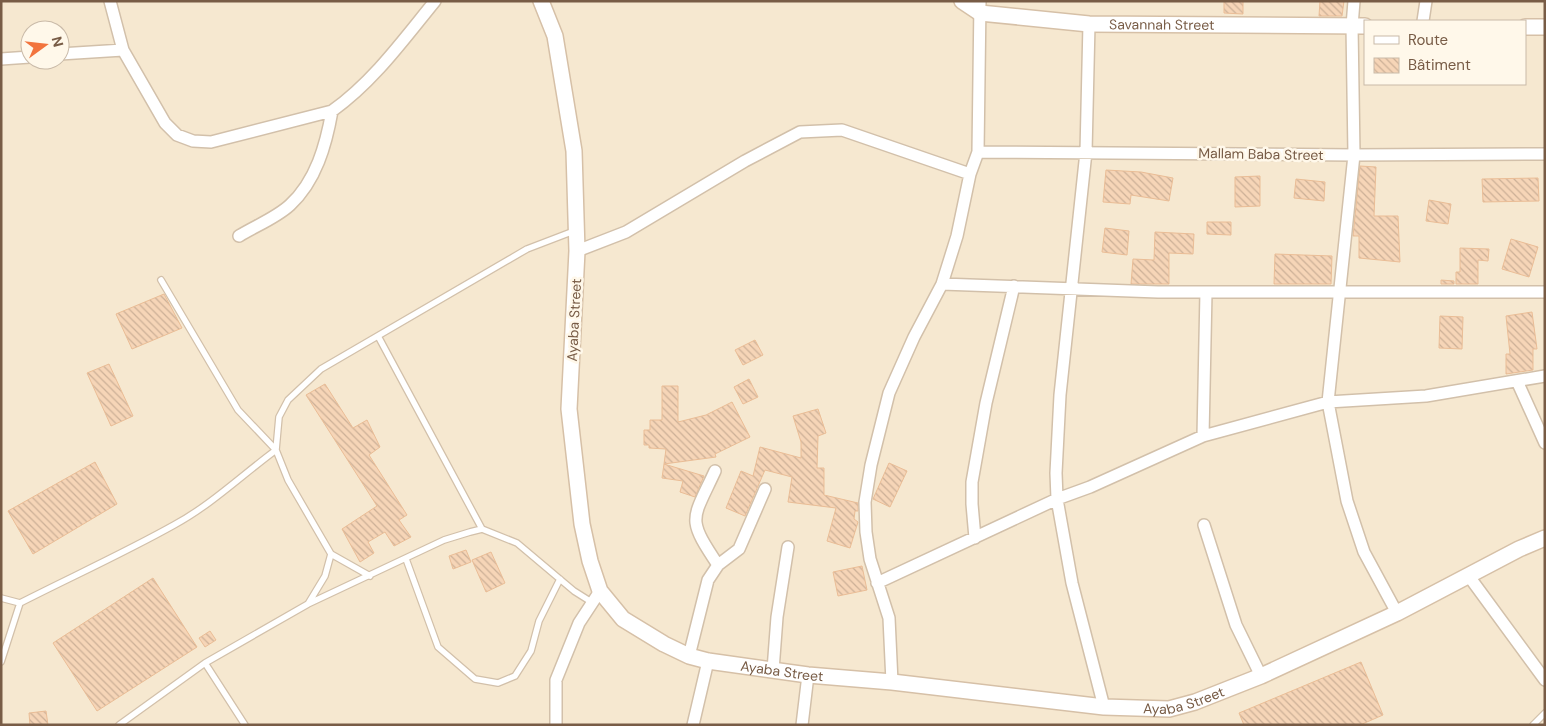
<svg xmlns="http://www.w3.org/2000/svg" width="1546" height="726" viewBox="0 0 1546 726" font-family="'DM Sans',sans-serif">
<defs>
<pattern id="building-back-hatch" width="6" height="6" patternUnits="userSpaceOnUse" patternTransform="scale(1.25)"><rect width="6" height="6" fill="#f6d5b7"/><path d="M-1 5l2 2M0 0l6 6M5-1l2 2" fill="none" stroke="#ccb097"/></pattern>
</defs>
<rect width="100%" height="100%" fill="#fef5e2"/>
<path fill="#f6e8d0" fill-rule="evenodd" d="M1,1H1545V725H1ZM1365,21H1525V84H1365ZM30,30H60V60H30Z"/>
<path fill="url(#building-back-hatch)" stroke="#eabd96" d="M1224,1H1243V14L1224,13Z
M1320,1H1344L1342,16H1319Z
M1360,166L1376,167L1374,216H1398L1400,262L1359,258V236H1353Z
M1106,170L1141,172L1173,178L1169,201L1131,195L1130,204L1103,202Z
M1260,176V206L1235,207V177Z
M1538,178L1539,201L1483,202L1482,179Z
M1296,179L1325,182L1324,201L1294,198Z
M1429,200L1451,204L1448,224L1426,221Z
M1207,222H1231V235L1207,234Z
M1105,228L1129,231L1127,255L1102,252Z
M1155,232L1194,234L1193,254L1169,253V284H1131L1133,259L1154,260Z
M1511,239L1538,247L1529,277L1502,269Z
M1460,248L1489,249L1488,261L1478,260V284H1456V272H1460Z
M1275,254L1332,256L1331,284H1274Z
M1441,280L1454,281V284H1441Z
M164,294L182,328L132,349L116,314Z
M1532,312L1537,349H1533V370L1506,374V354H1510L1506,316Z
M1440,316L1463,317L1462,349L1439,348Z
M755,340L763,355L743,365L735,350Z
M109,364L133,416L111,426L87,373Z
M749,379L758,397L743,404L734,387Z
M325,384L353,428L367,420L380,447L369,455L407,515L399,520L411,537L394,546L385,532L368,542L374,553L360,562L342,529L377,506L306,395Z
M662,386H678V422L706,415L732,402L750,437L715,454L716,457L664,464L666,449L649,448V445H644V430H650V420H662Z
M818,409L826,433L818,436L817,468H824V495L858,503V511H855L854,519L858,522L850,548L827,541L836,508L788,502L792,477L765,470L745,516L726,508L741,471L753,476L760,447L801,458V442L793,416Z
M95,462L117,504L33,554L8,511Z
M889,463L907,471L890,507L873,499Z
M664,464L704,476L695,497L680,492L683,481L662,478Z
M466,550L471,562L453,569L449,556Z
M491,552L505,583L486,592L472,560Z
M862,566L867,590L838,596L833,572Z
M153,578L197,647L97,711L53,643Z
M210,631L216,640L205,647L199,638Z
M1361,662L1383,715L1360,725H1244L1239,713Z
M46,711L48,725H30L29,713Z"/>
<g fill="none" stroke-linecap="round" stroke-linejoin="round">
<g stroke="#d2c0aa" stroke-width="8">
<path id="lane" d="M161,280L238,410L276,450L288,480L331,554L325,576L308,604
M378,336L482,529
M331,554L370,576
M406,559L438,647L475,679L498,683L515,676L531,651L539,621L560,579
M1,598L20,603
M1,662L20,603C71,577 124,553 174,525C211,505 242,475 276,450L279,417L288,400L321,369L527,249L574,231
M205,663L245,725
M119,725L205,663L308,604L444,540L470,532L482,529L517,543L574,591L593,603
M1533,725L1545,713"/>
</g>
<g stroke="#d2c0aa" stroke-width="14">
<path id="street" d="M110,1L123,50L165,123L177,135L193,141L211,142L332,111C373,82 404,39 435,1
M1354,1L1352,26L1354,155L1328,402L1347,501L1364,552L1397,613
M1423,21L1426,1
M1089,24L1086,152L1060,395L1056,473L1057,499L1072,583L1104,707
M60,54L123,50
M1,59L30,57
M978,152L1354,155L1545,154
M239,236C255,226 276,218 290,205C316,181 326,145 332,111
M577,251L626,232L745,161L800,132L842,130L970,174
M942,284L1158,292H1545
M1517,381L1545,443
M1203,436L1206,292
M715,471C692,521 686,517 718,565
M1204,525L1236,625L1261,676
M975,538L972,504V482L986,403L1014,286
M1468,575L1545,680
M877,583L1057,499L1090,487L1203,436L1328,402L1426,396L1545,376
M689,656L708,580L718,565L739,549L765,489
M773,670L777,617L788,547
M892,682L889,618L870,559L866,532L865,502L871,465L889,393L914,337L942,284L957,236L970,174L978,152L980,1
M556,725V680L579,623L600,591
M693,725L708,661
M802,725L808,675"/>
</g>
<g stroke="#d6c0a7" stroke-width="18">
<g id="secondary">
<path id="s1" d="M541,1L555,36L574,151L577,251L569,409L582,524L590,561L600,591L623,619L664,644L689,656L708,661L808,675L892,682L1104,707L1169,709L1195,702L1261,676L1397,613L1519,549L1545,538"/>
<path id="s2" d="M962,1L980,13L1089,24L1365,26"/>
<path d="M1525,27H1545"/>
</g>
</g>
<use href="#lane" stroke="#fff" stroke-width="5.5"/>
<use href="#street" stroke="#fff" stroke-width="11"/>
<use href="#secondary" stroke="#fff" stroke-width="15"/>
</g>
<g text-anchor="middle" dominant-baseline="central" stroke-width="5" stroke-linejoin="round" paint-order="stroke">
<g font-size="14" fill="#785c46" stroke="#fff8ea">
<text stroke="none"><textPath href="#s2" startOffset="204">Savannah Street</textPath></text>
<text transform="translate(1261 154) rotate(1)">Mallam Baba Street</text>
<text transform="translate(574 320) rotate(-87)">Ayaba Street</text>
<text stroke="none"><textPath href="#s1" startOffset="804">Ayaba Street</textPath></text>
<text stroke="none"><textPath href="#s1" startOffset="1209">Ayaba Street</textPath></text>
</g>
</g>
<rect width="1546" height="726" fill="none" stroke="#785c46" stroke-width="5"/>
<rect x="1364" y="20" width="162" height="65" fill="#fff8ea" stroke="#c9baa8"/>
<rect x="1374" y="36" width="25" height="8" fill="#ffffff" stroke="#c9baa8"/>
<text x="1408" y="45" font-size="15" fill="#785c46">Route</text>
<rect x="1374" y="58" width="25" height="15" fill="url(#building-back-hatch)" stroke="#c9baa8"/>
<text x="1408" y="70" font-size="15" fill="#785c46">Bâtiment</text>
<g transform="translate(45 45) rotate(75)"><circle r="24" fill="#fff8ea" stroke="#c9baa8"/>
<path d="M0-4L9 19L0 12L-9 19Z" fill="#f2743d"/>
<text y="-8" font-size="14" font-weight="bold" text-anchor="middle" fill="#785c46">N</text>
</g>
</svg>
